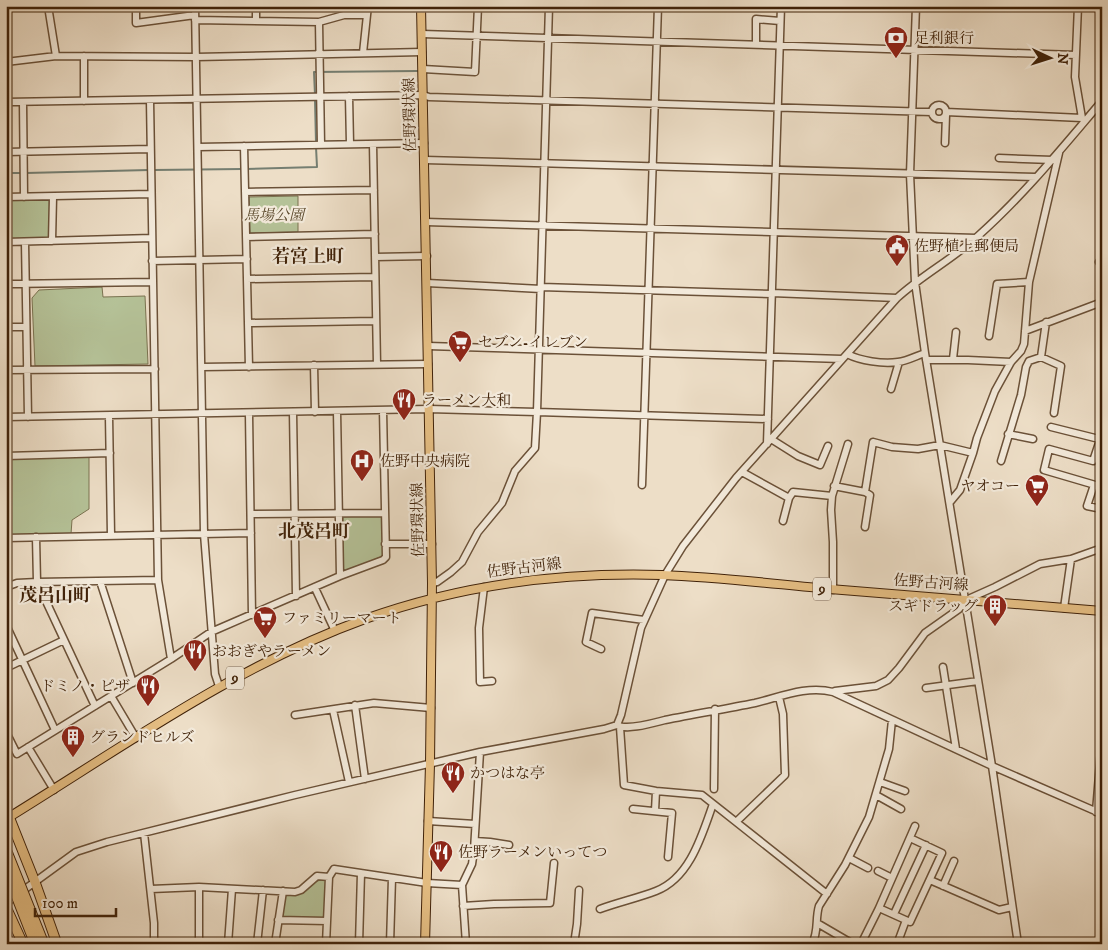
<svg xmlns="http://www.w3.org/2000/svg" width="1108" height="950" viewBox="0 0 1108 950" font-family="'IM FELL DW Pica','Noto Serif JP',serif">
<rect width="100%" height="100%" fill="#eddec7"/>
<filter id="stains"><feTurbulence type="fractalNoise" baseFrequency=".004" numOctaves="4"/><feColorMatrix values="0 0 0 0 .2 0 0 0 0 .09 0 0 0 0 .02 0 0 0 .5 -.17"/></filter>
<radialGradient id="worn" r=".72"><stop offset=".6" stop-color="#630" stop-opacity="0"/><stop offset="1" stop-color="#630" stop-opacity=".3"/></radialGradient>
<path fill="#b5c298" stroke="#7a7250" d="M298,196V232L250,233L249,197Z
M52,198V240H6V199Z
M102,287L103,297L145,296L148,364L35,366L32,298L39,290Z
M89,456V509L72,520L71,534L6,535V459Z
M383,515V556L346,571L342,568L343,516Z
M327,879L324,918H282L286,894L300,893L317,881Z"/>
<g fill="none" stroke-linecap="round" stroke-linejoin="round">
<path stroke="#757e71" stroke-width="2" d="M315,95L314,72L417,71
M315,100L316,143
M246,169L317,167L316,147
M154,170L242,169
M6,173H22
M26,173L149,170"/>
<g stroke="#6b5138" stroke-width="9">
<path id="minor" d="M195,6L204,534L215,674L219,686
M256,6V20
M916,6L910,174L915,282L925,353L992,766L1018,944
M1078,6L1075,77L1082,118L1084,121
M136,7V23L195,15
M195,20L319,22L344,15H367L368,6
M319,22L321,145
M422,34L1076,55
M756,44V19L780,21
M363,53L367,15
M56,56L196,57L422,52
M6,62L56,56L48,6
M423,69L475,72L478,6
M349,96L350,144
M150,100L158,580L171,659
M84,101V56
M6,102L423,95L429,97L932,112
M23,102L24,197
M932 112a7 7 0 1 1 14 0a7 7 0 1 1-14 0Z
M946,112L1082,118
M945,143L946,115
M373,144L377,364
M244,146L249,367
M198,147L424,143
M6,152L150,149
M999,158L1053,160
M425,160L1036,177
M245,192L374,190
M6,197L151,194
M426,222L976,238
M246,237L375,234
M52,241L53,197
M6,242L152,238
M25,242L28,417
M375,257L427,256
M152,261L247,259
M1099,262L1102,263
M247,279L375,277
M427,283L541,289
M6,284L153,282
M541,287L772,294
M772,293L897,298
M1046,322L1041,357L1061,366L1054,413
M248,323L376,321
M6,327H26
M1025,331L1102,302
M989,336L997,284L1029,282
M428,346L842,359
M847,354C861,361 882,364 898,362C907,361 916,356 925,353
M953,359L956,332
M926,360H968L1011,362
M314,365L315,412
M202,367L428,364
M6,370L155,369
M891,389L899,362
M337,411L340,576
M293,412L296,596
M249,414L252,615
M109,416L111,535
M6,417L429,409L537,412L549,6
M1051,427L1099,439
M1008,434L1033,439
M1102,434L1093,461L1049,449L1044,470L1102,487
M771,439L798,456L820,465L828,446
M767,444L781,6
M6,456L110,453
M1001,461L1021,395L1026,367L1029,361L1041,357
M742,472L789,498
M642,485L658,6
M1094,485L1087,506L1102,509
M834,486L865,492L870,495L865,527
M865,492L873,442L892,447L918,449L940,445L973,453
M950,502L960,490L973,453L977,438L995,391L1011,362L1021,351L1024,344L1029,282L1059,153
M251,514L384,513
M783,521L789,498L793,492L832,496
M36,537L37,582L95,706
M6,538L251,533
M385,544H432
M100,581L133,683
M432,583L437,582L451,572L462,562L478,532L502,503L515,471L535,448L537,412L768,419
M6,587L17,583L37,582L158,580
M484,587L479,628L480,682L492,681
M315,588L335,631
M833,590V542L831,510L832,496L848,444
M1064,608L1071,559
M6,625L55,730
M601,649L586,642L592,613L644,620
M943,667L956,749
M6,668L64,640
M926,688L978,681
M835,691L876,686L888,680L899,668L925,633L959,609L966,600L995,587L1040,564L1071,559L1102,548
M111,696L136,738
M355,705L365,779
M333,710L349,782
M295,715L374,703L431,708
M617,725C627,731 653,723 665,720C695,714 725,709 755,703C780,697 807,685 833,692L992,766L1102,814
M620,727L624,785L656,791L702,795L827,894
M6,732L17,754L171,659L211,632L340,576L383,560L386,557L383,410
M28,747L54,790
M880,782L905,791
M714,789L715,709
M876,795L901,809
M633,809L672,813L668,857
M655,811L656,791
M1096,812L1102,737
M428,821L475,824
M736,822L785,775L783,714L779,697
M144,833L154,923V944
M910,838L942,853L910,922L879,908L915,826
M475,841L490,842L509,845
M849,858L868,868
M878,871L892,878
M930,880L999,910L1012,907
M943,886L954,861
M151,889L199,887L295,892L301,890L317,876L329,877
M6,903L76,852L107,842L295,795L480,752L604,729L617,725L621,715L641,628L665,575L683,546L736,478L897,298C922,275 953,259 978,236C1024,195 1062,148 1102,101
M463,906L494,904L550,903L554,863
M600,909C619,902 638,898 656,891C690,878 702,835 713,804
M894,914L926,845
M278,920L327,921
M817,923L853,944
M899,939L906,920
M199,944V887
M228,944L232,889
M257,944L263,890
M275,944L283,891
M326,944L329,877L334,869L427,883L462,885
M359,944L361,873
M390,944L392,878
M466,944L462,885L472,864L474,850L480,752
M574,944L577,924L579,890
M812,944C819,931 815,919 819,906L845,865L869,817L889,749L892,720
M861,944L879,908"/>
</g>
<g stroke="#402209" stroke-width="10">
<path id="major" d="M421,6L432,583L430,764L425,944
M6,819C123,747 235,666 365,619C460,585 562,572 662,575C718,577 774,584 830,589C920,597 1011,604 1102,611"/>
</g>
<g stroke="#402209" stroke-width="11">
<path id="highway" d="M6,809L35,882L57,944
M6,907L23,944"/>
</g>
<use href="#minor" stroke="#f3eadb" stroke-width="6"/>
<use href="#major" stroke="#e6bf84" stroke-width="8"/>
<use href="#highway" stroke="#e6bf84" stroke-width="9"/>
<g stroke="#402209" stroke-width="11" stroke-linecap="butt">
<path id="highway-bridge" d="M6,849L44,944
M6,870L35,944"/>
</g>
<use href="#highway-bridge" stroke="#e6bf84" stroke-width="9"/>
</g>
<defs>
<g id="bank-pin" transform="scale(1.25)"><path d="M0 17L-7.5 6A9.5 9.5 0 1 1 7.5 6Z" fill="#8f2418" stroke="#f3eadb"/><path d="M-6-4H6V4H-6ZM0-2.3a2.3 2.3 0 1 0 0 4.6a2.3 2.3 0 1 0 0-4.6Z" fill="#fff"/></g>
<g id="civic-pin" transform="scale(1.25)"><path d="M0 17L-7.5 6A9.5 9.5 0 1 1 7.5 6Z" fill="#8f2418" stroke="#f3eadb"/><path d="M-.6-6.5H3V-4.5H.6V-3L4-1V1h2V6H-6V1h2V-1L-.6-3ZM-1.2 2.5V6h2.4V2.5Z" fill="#fff"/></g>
<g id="supermarket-pin" transform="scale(1.25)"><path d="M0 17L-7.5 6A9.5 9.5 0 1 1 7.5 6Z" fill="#8f2418" stroke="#f3eadb"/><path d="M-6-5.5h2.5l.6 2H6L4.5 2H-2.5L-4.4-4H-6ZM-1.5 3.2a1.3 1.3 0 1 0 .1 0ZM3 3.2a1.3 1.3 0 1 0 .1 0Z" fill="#fff"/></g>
<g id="restaurant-pin" transform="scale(1.25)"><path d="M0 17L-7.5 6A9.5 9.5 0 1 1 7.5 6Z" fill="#8f2418" stroke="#f3eadb"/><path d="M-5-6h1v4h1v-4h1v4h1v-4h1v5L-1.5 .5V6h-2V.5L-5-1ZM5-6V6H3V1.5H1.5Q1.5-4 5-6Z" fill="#fff"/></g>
<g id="hospital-pin" transform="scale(1.25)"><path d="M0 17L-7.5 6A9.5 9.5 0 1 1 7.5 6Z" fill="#8f2418" stroke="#f3eadb"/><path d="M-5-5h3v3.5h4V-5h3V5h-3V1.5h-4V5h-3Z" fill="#fff"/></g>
<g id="building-pin" transform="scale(1.25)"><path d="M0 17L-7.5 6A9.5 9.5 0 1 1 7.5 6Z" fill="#8f2418" stroke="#f3eadb"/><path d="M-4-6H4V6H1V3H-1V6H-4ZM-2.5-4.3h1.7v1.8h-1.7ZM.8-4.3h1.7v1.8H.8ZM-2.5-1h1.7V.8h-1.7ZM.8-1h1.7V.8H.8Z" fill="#fff"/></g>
</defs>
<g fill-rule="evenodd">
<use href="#bank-pin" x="896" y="38"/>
<use href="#civic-pin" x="897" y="246"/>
<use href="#supermarket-pin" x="460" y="342"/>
<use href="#restaurant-pin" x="404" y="400"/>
<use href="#hospital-pin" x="362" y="461"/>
<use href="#supermarket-pin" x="1037" y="486"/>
<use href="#building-pin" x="995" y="606"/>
<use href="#supermarket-pin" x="265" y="618"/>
<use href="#restaurant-pin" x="195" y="651"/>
<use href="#restaurant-pin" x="148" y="686"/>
<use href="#building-pin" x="73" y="737"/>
<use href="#restaurant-pin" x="453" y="773"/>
<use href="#restaurant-pin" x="441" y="852"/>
</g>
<g text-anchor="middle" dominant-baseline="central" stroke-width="4.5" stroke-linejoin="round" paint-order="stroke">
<g fill="#f3eadb" stroke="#765e48" stroke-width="1">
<rect x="813" y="577.5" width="18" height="23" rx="4"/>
<rect x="226" y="666.5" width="18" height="23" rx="4"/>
</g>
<g font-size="14" font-weight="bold" fill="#402209">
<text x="822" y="589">9</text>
<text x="235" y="678">9</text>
</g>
<g font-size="15" fill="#402209" stroke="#f3eadb" text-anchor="start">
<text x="914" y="38">足利銀行</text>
<text x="914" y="246">佐野植上郵便局</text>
<text x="478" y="342">セブン-イレブン</text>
<text x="422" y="400">ラーメン大和</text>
<text x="380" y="461">佐野中央病院</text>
<text x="1020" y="486" text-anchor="end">ヤオコー</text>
<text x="978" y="606" text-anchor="end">スギドラッグ</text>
<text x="282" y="618">ファミリーマート</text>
<text x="212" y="651">おおぎやラーメン</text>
<text x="130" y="686" text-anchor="end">ドミノ・ピザ</text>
<text x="90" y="737">グランドヒルズ</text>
<text x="470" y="773">かつはな亭</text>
<text x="458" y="852">佐野ラーメンいってつ</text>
</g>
<g font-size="15" fill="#402209" stroke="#f3eadb">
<text transform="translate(410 115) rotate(-91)">佐野環状線</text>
<text transform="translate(418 520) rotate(-91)">佐野環状線</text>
<text transform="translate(524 568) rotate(-7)">佐野古河線</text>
<text transform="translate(931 583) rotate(4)">佐野古河線</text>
</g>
<g font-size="15" font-style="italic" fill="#5d4a2d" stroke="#f3eadb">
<text x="274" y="215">馬場公園</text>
</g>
<g font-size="18" font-weight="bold" fill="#402209" stroke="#f3eadb">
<text x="308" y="257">若宮上町</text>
<text x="314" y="532">北茂呂町</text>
<text x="55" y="596">茂呂山町</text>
</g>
</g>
<rect width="1108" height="950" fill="none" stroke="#eddec7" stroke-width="25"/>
<rect x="8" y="8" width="1093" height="935" fill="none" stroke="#402209" stroke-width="2.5"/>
<rect x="12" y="12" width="1083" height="925" fill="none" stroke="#402209"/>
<g transform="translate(1050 58) rotate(94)" stroke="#f3eadb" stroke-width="4" paint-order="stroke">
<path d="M0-4L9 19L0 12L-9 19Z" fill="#402209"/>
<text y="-8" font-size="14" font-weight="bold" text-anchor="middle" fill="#402209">N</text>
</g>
<path d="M35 908v8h81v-8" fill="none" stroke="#402209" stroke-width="2.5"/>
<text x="42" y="908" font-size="15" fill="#402209" stroke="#f3eadb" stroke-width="4" paint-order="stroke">100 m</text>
<rect width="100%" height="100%" filter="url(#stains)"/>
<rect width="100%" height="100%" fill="url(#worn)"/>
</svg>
